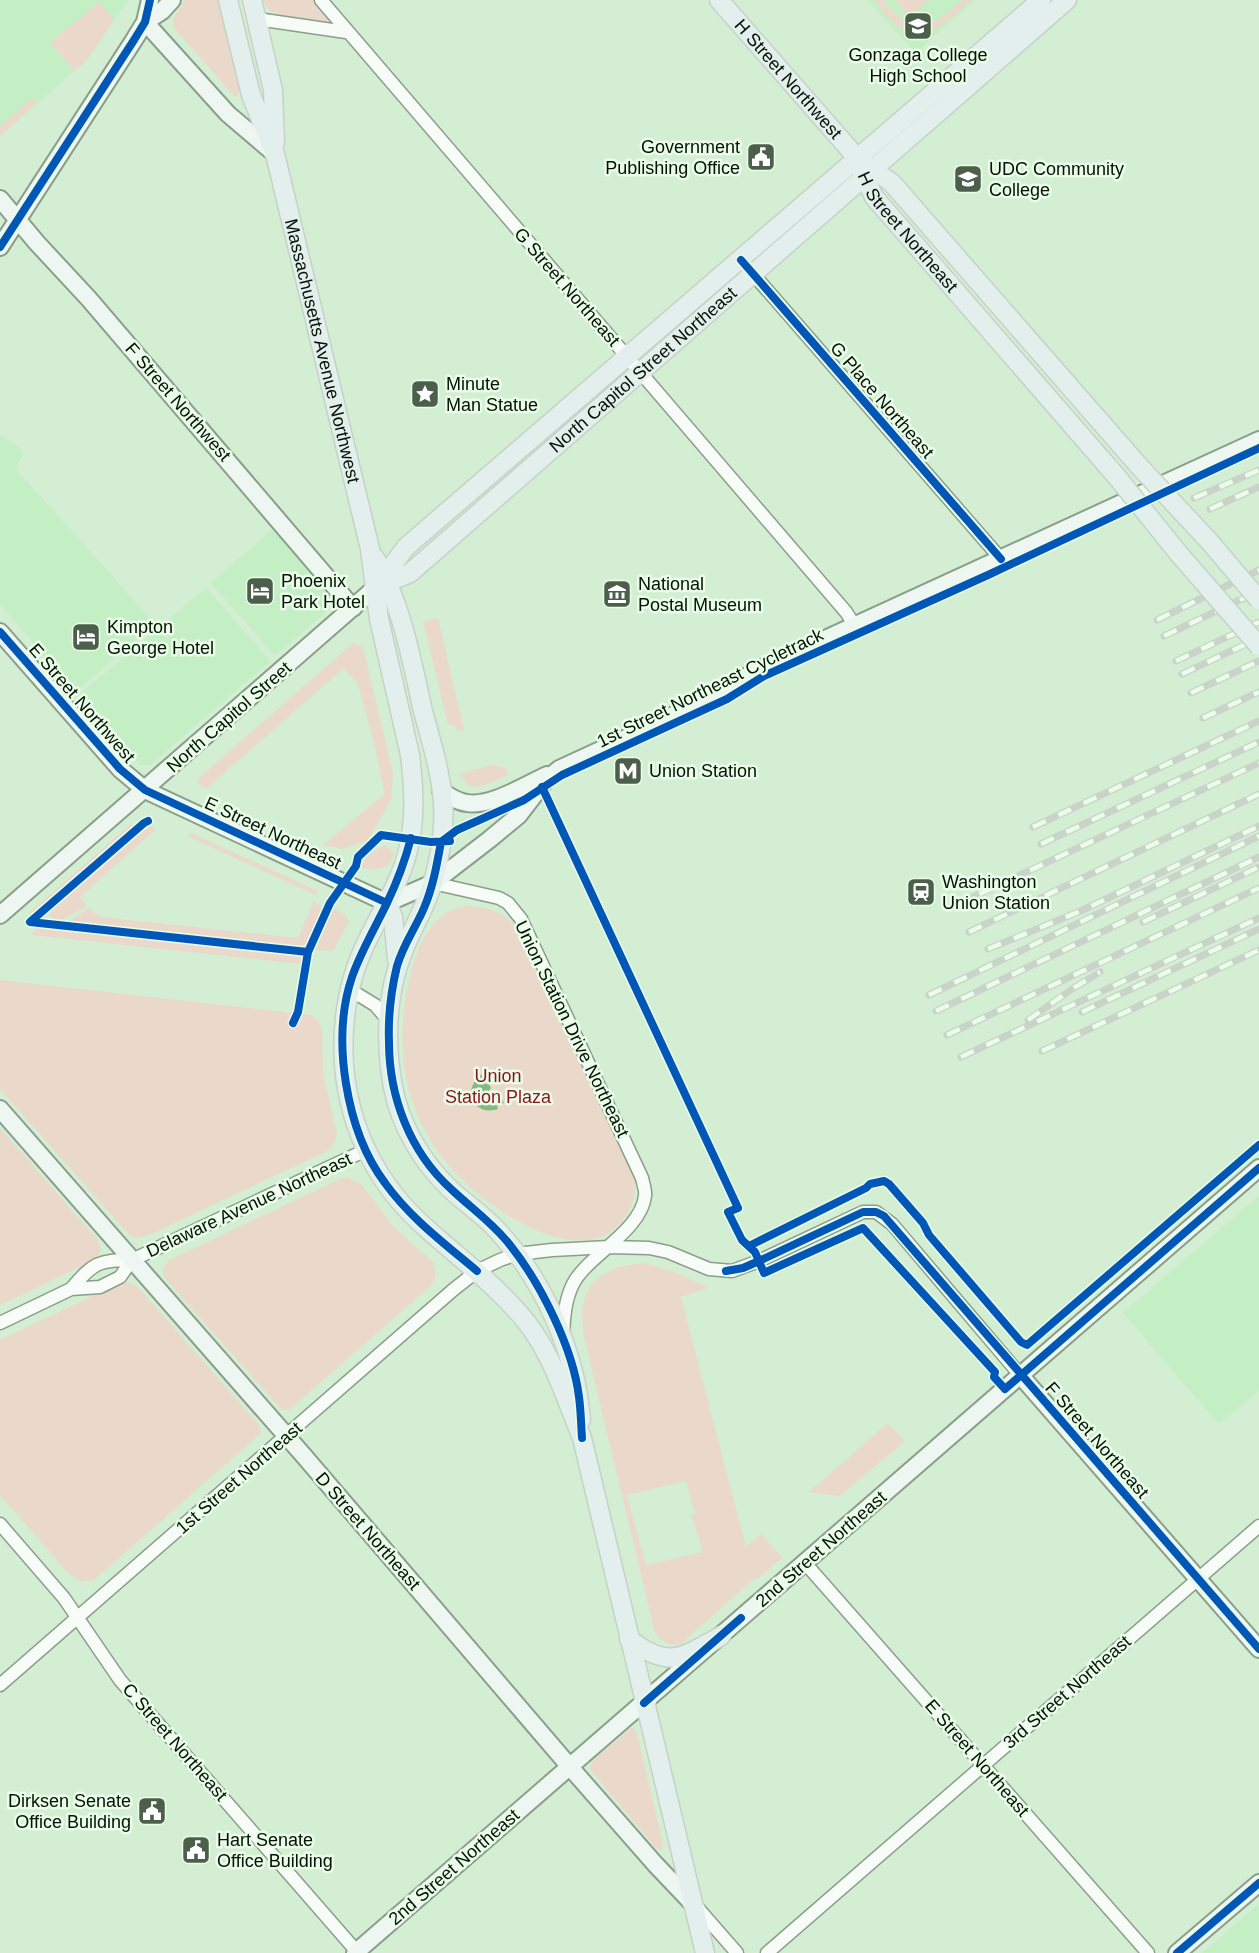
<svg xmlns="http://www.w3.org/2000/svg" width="1259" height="1953" viewBox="0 0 1259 1953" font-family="Helvetica,sans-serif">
<rect width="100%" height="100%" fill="#d3eed2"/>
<path fill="#c4eec3" d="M0,0H128L88,59L0,136Z
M868,0H975L915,53Z
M0,435L18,447L23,455L15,468L155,624L75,692L0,604Z
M273,529L334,599V605L275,656L211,583Z
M206,588L270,661L150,765H140L79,695Z
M1259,1196V1390L1219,1424L1123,1313Z
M1259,1904V1953H1202Z"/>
<path fill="#ead9ca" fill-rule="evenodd" d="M185,0H218L240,91L237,97H235L174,28L173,19Z
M262,0H316L333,22L332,23L278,15L270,11Z
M874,0H883C917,39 926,31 962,0H972C951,18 925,48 896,25C888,18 881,8 874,0Z
M895,0H929L909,17Z
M99,2L114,20L88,59L74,71L50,42Z
M32,98L37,103L0,136V126Z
M438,618L464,730L458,731L455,726L448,724L423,622Z
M356,643L363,647L393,773L391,800L368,840L343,849L323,845L385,794L373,739L358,684L344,668L206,789L198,783L199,778L352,644Z
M495,764V767L500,766L507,769L508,775C495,781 484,788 469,786L459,774Z
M131,824L134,827L34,915H31L29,913Z
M147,825L152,826L155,830L80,897L87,906C77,911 56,928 48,914L52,907Z
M191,833L318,891L316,895L187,836Z
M385,845L395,854L388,866L372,870L361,867C365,855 374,850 385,845Z
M314,901L321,906L322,910L307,943L301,947L74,922L72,919L89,908L100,917L298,938Z
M466,906C488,907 504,911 518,929L628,1160C631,1168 635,1177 635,1186C635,1212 615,1237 588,1240C558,1243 528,1228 503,1212C418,1158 386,1074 410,976C416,947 433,910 466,906Z
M332,908L345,914L349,922L333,951L317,950L314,947L315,944Z
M36,926L74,930L302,956L300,964L32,935Z
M0,980L312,1015L318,1021L322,1028L323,1074L337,1133L334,1144L327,1151L149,1235L137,1238L130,1236L0,1089Z
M0,1128L96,1238C103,1247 102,1256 91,1262L0,1305Z
M342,1178H349L362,1185L394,1227L433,1262C438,1273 436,1282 426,1290L289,1410H282L168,1282L163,1275V1269L169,1260Z
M645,1263L674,1272L708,1288L681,1297L746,1547L761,1534L782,1558L758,1578L751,1581L682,1643C670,1648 663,1642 655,1633L584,1337C583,1326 581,1314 583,1304C590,1273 618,1265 645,1263ZM686,1481L695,1513L691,1514L703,1552L646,1565L627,1495Z
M128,1282L136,1285L260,1426V1434L95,1579L82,1582L70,1575L0,1495V1340L120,1283Z
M888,1423L905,1441L840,1496L809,1492Z
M631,1728L634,1729L637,1733L663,1844L661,1850L657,1849L592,1772L590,1768L592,1761Z"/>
<path fill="#82bb82" d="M490,1073L494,1081L489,1084L491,1088L487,1093L493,1092L495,1097L500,1094L504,1103L497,1106L498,1109C473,1117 461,1089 482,1074L483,1076Z"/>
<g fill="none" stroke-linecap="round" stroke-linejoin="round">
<g stroke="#8a9f8a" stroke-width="15">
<path id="street" d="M321,0L846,612L855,626
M257,19L346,32
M741,260L1001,559
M433,883L499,898L508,903L521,919L642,1178C643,1183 646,1191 645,1196C641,1231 587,1256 573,1284C565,1300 564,1317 563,1334
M349,989L375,1005L389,1021
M71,1289C93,1263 98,1260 132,1260L366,1150
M0,1323L71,1289L100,1287L120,1277L132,1260
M0,1524L64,1598L120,1680L358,1953
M805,1563L1148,1953
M0,1685L453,1290L477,1271L500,1260L517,1254L552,1250L609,1247L649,1248L668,1252L709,1269L732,1271L759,1261L863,1212H876L892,1224L1021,1376
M696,1906L737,1953
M767,1953L1259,1526"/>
</g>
<g stroke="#8a9f8a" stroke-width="20">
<path id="secondary" d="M145,22L228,114L275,154
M145,22L162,11L172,0
M0,199L37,243L89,299L353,608
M0,247L134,40L145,22L150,0
M0,632L120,769L145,790L387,903L433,883L490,839L519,815L545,781L559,769L650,727L723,690L760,669L1259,440
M441,791C449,796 457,802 467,803C491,807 525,785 547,775
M0,915L375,588
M0,1109L304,1456L570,1767L655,1864L693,1904
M1021,1376L1259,1649
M355,1953L1259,1168
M1177,1953L1259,1883"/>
</g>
<g stroke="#c6d2c6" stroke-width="21">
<g id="primary">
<path id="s1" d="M228,0L251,95L275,154L370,549L379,619L410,755C414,788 416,822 407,854C399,884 382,910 369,937C348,978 341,1019 344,1065C349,1128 377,1185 425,1227C460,1259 498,1286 528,1324C553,1357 566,1399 582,1438L705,1953"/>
<path d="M252,0L273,90L275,143"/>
<path id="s2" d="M719,0L858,159L892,183L1139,466"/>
<path id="s3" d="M860,167L874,197L1117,477"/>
<path d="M375,558C402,605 411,658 423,711C431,741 441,772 443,803C445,829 440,857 433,882C426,907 412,928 403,952C386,993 385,1044 393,1087C400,1125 422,1162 450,1189C465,1203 482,1214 496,1229C543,1279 576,1352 581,1420"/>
<path d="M380,582L406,547L1041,0"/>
<path id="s4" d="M377,587L410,573L1067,0"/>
<path d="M387,903L393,917L397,960"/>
<path d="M629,1639C669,1670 682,1657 721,1636"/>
</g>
</g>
<use href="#street" stroke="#f8fcf8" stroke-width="12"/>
<use href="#secondary" stroke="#eef6f1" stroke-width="16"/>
<use href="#primary" stroke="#e3efec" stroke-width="18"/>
<g stroke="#cad3ca" stroke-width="7">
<path id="rail" d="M1194,498L1259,470
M1210,509L1259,487
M1157,620L1259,570
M1164,636L1259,591
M1176,661L1259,622
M1182,674L1259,638
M1191,693L1259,661
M1203,718L1259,692
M1033,827L1259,721
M1041,844L1259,742
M954,906L1259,763
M1143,922L1259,867
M969,932L1259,794
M988,949L1083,910L1259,826
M929,995L1259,836
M936,1011L1259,857
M1082,1012L1259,929
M1028,1020L1072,989L1100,972
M947,1035L1259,888
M1042,1051L1259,950
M961,1057L1259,918"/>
</g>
<use href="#rail" stroke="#eafde9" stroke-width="4.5" stroke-dasharray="14" stroke-linecap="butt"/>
<g stroke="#c6d2c6" stroke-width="21" stroke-linecap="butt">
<path id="primary-bridge" d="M1139,466L1209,541L1259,600
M1117,477L1179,554L1259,646"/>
</g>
<use href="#primary-bridge" stroke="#e3efec" stroke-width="18"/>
<g stroke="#eafde9" stroke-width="11">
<path id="cycleway" d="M0,247L134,40L145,22L150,0
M741,260L1001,559
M0,632L120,769L145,790L387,903
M542,787L738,1208L728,1212L742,1240L755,1252L764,1273L863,1228L995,1372L994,1377L1005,1389L1259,1168
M148,821L144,823L30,922L308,952
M411,838C405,861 397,882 387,903C375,928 361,951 352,977C331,1039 346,1131 385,1183C410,1218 445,1244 477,1271
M441,842L457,830L524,800L562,775L727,699L764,676L988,575L1259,448
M441,842C437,864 433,887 424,908C416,927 403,945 397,966C391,991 388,1017 389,1042C389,1097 410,1152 451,1189C471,1208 493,1223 510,1245C541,1284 573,1348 579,1397C581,1411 581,1425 582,1438
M293,1023L298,1012L308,952L330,903L356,866L358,857L381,835L431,842L450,841
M749,1246L866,1188L870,1184L884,1181L889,1184L923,1223L929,1235L1021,1342L1027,1345L1259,1145
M726,1271L743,1268L759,1261L863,1212H876L884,1216L1259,1649
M644,1703L741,1618
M1177,1953L1259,1883"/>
</g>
<use href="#cycleway" stroke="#0057b8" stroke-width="8"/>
</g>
<defs>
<g id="school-square" transform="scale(1.5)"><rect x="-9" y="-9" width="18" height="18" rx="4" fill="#4c5f4b" stroke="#eafde9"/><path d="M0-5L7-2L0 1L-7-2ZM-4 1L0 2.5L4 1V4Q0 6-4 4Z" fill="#fff"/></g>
<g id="civic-square" transform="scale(1.5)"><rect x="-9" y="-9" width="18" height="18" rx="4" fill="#4c5f4b" stroke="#eafde9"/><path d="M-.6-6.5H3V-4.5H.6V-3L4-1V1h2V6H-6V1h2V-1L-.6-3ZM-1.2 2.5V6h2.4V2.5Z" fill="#fff"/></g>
<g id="university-square" transform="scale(1.5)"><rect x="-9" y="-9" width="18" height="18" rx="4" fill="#4c5f4b" stroke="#eafde9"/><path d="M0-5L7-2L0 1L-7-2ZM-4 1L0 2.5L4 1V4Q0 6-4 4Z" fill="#fff"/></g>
<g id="sight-square" transform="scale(1.5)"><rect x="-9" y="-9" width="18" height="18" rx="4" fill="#4c5f4b" stroke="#eafde9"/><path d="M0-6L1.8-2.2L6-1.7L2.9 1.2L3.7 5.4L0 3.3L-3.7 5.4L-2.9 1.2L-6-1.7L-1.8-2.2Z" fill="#fff"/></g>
<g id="hotel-square" transform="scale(1.5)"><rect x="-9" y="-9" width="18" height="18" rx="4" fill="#4c5f4b" stroke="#eafde9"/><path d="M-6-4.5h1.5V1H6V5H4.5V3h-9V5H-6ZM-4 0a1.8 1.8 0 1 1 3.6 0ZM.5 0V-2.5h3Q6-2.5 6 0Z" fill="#fff"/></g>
<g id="museum-square" transform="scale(1.5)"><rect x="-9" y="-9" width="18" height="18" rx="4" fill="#4c5f4b" stroke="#eafde9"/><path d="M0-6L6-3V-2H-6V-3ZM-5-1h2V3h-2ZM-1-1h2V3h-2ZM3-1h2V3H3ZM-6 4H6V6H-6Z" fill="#fff"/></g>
<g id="metro-square" transform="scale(1.5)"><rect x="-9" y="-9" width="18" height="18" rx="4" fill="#4c5f4b" stroke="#eafde9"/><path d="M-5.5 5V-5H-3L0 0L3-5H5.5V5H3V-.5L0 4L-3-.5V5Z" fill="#fff"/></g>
<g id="station-square" transform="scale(1.5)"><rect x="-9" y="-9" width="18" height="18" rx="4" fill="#4c5f4b" stroke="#eafde9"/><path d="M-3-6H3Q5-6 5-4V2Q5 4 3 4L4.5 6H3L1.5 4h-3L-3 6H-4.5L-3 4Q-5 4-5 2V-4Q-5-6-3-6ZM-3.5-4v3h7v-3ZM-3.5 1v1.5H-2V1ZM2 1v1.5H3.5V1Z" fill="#fff"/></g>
</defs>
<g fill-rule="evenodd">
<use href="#school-square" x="918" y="26"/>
<use href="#civic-square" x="761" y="157"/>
<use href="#university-square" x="968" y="179"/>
<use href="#sight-square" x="425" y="394"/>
<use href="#hotel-square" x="260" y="591"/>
<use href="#museum-square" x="617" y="594"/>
<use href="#hotel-square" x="86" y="637"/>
<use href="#metro-square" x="628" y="771"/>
<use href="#station-square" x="921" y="892"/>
<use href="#civic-square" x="152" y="1811"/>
<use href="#civic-square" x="196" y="1850"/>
</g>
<g text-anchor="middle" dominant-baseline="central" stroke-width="5" stroke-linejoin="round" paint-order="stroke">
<g font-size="18" fill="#031203" stroke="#eafde9" text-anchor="start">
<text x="918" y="55" text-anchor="middle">Gonzaga College<tspan x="918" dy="21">High School</tspan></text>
<text x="740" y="147" text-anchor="end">Government<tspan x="740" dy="21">Publishing Office</tspan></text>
<text x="989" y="169">UDC Community<tspan x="989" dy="21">College</tspan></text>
<text x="446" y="384">Minute<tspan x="446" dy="21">Man Statue</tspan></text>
<text x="281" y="581">Phoenix<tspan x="281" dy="21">Park Hotel</tspan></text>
<text x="638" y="584">National<tspan x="638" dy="21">Postal Museum</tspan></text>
<text x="107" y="627">Kimpton<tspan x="107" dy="21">George Hotel</tspan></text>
<text x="649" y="771">Union Station</text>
<text x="942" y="882">Washington<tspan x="942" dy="21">Union Station</tspan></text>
<text x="131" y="1801" text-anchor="end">Dirksen Senate<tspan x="131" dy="21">Office Building</tspan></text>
<text x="217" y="1840">Hart Senate<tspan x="217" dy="21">Office Building</tspan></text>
</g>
<g font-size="18" fill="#031203" stroke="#eafde9">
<text stroke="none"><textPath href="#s2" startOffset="105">H Street Northwest</textPath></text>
<text stroke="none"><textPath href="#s3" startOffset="81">H Street Northeast</textPath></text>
<text transform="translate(567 287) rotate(49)">G Street Northeast</text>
<text stroke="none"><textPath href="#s1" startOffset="364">Massachusetts Avenue Northwest</textPath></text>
<text stroke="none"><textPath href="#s4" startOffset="345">North Capitol Street Northeast</textPath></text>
<text transform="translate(882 400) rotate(49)">G Place Northeast</text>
<text transform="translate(178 402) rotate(49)">F Street Northwest</text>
<text transform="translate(710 688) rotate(-26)">1st Street Northeast Cycletrack</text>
<text transform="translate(82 703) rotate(49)">E Street Northwest</text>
<text transform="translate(229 717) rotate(-41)">North Capitol Street</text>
<text transform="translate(273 833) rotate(25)">E Street Northeast</text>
<text transform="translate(572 1029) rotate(64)">Union Station Drive Northeast</text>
<text transform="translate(249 1205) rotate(-25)">Delaware Avenue Northeast</text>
<text transform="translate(1097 1440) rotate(49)">F Street Northeast</text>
<text transform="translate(239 1478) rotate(-41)">1st Street Northeast</text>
<text transform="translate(368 1531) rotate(49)">D Street Northeast</text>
<text transform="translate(821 1549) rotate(-41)">2nd Street Northeast</text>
<text transform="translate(1067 1692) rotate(-41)">3rd Street Northeast</text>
<text transform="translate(175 1742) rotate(49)">C Street Northeast</text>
<text transform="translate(977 1758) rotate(49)">E Street Northeast</text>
<text transform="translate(454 1867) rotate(-41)">2nd Street Northeast</text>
</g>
<g font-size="18" fill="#8c151d" stroke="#eafde9">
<text x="498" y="1076">Union<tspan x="498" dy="21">Station Plaza</tspan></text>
</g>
</g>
</svg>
